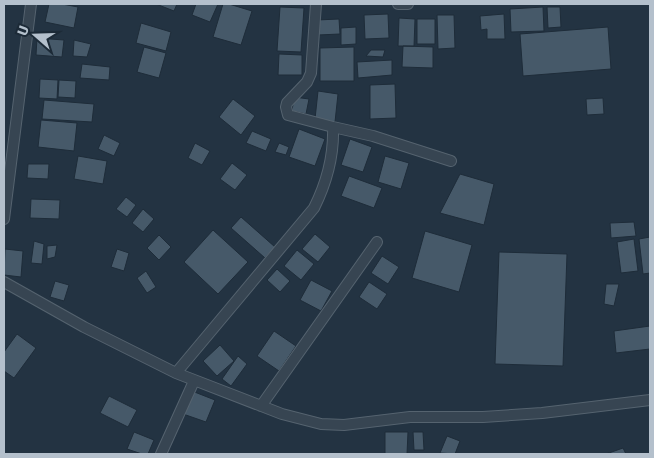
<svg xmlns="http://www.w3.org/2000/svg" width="654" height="458" viewBox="0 0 654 458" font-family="'Fira Sans',sans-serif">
<rect width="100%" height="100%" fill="#233342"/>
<path fill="#465969" stroke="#1e2c39" d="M49,4H62L78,7L74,28L45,22Z
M156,4H177L174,11Z
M196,4H218L210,22L192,15Z
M223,4H229L252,11L241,45L213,37Z
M280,7L304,8L301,52L277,51Z
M543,7L544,31L511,32L510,9Z
M547,7H560L561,27L548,28Z
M388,14L389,38L365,39L364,15Z
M504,14L505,39H487V29L481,30L480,16Z
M437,15H454L455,48L438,49Z
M399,18L415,19L414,46H398Z
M339,19L340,34L318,35L317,20Z
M417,19H435V44H417Z
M141,23L171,32L166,51L136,43Z
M356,27V44L341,45V28Z
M608,27L611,69L523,76L520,34Z
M37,38L64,40L62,57L36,55Z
M74,40L91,44L87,57L73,56Z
M403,46L433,47V68L402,67Z
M144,47L166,53L159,78L137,72Z
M354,47V81H320V48Z
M371,50H385L383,57L366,56Z
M279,54L302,55V75H278Z
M392,60V75L358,78L357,62Z
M82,64L110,67L109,80L80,78Z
M40,79L58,80L57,99L39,98Z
M59,80L76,81L75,98L58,97Z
M395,84L396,118L370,119V85Z
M318,91L338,94L335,122L315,119Z
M294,97L309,99L306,114L292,111Z
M603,98L604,114L587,115L586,99Z
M233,99L255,116L241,135L219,117Z
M44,100L94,104L92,122L42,119Z
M41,120L77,123L74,151L38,147Z
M299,129L325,139L315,166L289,157Z
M252,131L271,139L266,151L246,143Z
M104,135L120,143L114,156L98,149Z
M350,139L372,147L363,172L341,165Z
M195,143L210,151L202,165L188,158Z
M279,143L289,147L286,155L275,152Z
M78,156L107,161L103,184L74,179Z
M385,156L409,163L401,189L378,182Z
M232,163L247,175L235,190L220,179Z
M28,164H49L48,179L27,178Z
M460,174L494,184L484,225L440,213Z
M349,176L382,188L374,208L341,196Z
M126,197L136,205L127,217L116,209Z
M31,199L60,200L59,219L30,218Z
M143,209L154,219L143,232L132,223Z
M241,217L275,247L265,258L231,228Z
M634,222L636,236L611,238L610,223Z
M213,230L248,262L218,294L184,262Z
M425,231L472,245L459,292L412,278Z
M315,234L330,247L318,262L302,249Z
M159,235L171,247L159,260L147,248Z
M650,237V273L643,274L639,239Z
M634,239L638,271L621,273L617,242Z
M34,241L44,244L42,264L31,263Z
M57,245L55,257L47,259V246Z
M5,249L23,251L21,277L4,275Z
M117,249L129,253L124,271L111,267Z
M297,250L314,264L301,280L284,266Z
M499,252L567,254L563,366L495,364Z
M382,256L399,267L388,284L371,273Z
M277,269L290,281L280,292L267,280Z
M146,271L156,287L147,293L137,278Z
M311,280L332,291L321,311L300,300Z
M55,281L69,285L64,301L50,297Z
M369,282L387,294L377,309L359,297Z
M606,284H619L614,306L604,304Z
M650,326V349L616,353L614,331Z
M274,331L296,346L279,371L257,356Z
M17,334L36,348L14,378L4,371V352Z
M220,345L234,361L217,376L203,361Z
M238,356L247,364L231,386L222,379Z
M192,391L215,400L206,422L183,414Z
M109,396L137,410L128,427L100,413Z
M134,432L154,440L148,454H142L127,449Z
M385,432H408L407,454H385Z
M413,432H423L424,450H414Z
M447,436L460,441L455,454L440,453Z
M623,448L626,454H606Z"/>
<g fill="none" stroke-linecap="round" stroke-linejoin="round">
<g stroke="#55636f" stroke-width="12">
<path id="street" d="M316,4L311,73L307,82L287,103L286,107L288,115L333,127L373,136L451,161
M398,4H408
M4,219L31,4
M4,282L84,327L176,373L282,414L321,424L344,425L410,417H483L542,413L650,400
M176,373L314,208C326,184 334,155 333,127
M261,406L377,242
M161,454L194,381"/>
</g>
<use href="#street" stroke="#374552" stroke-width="10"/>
</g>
<rect width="654" height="458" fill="none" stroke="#b4c0cc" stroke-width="10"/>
<g transform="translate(35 35) rotate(290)" stroke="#1c2a37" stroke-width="4" paint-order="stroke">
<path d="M0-4L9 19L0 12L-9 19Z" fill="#b4c0cc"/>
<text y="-8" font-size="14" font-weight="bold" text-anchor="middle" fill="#b4c0cc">U</text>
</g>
</svg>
